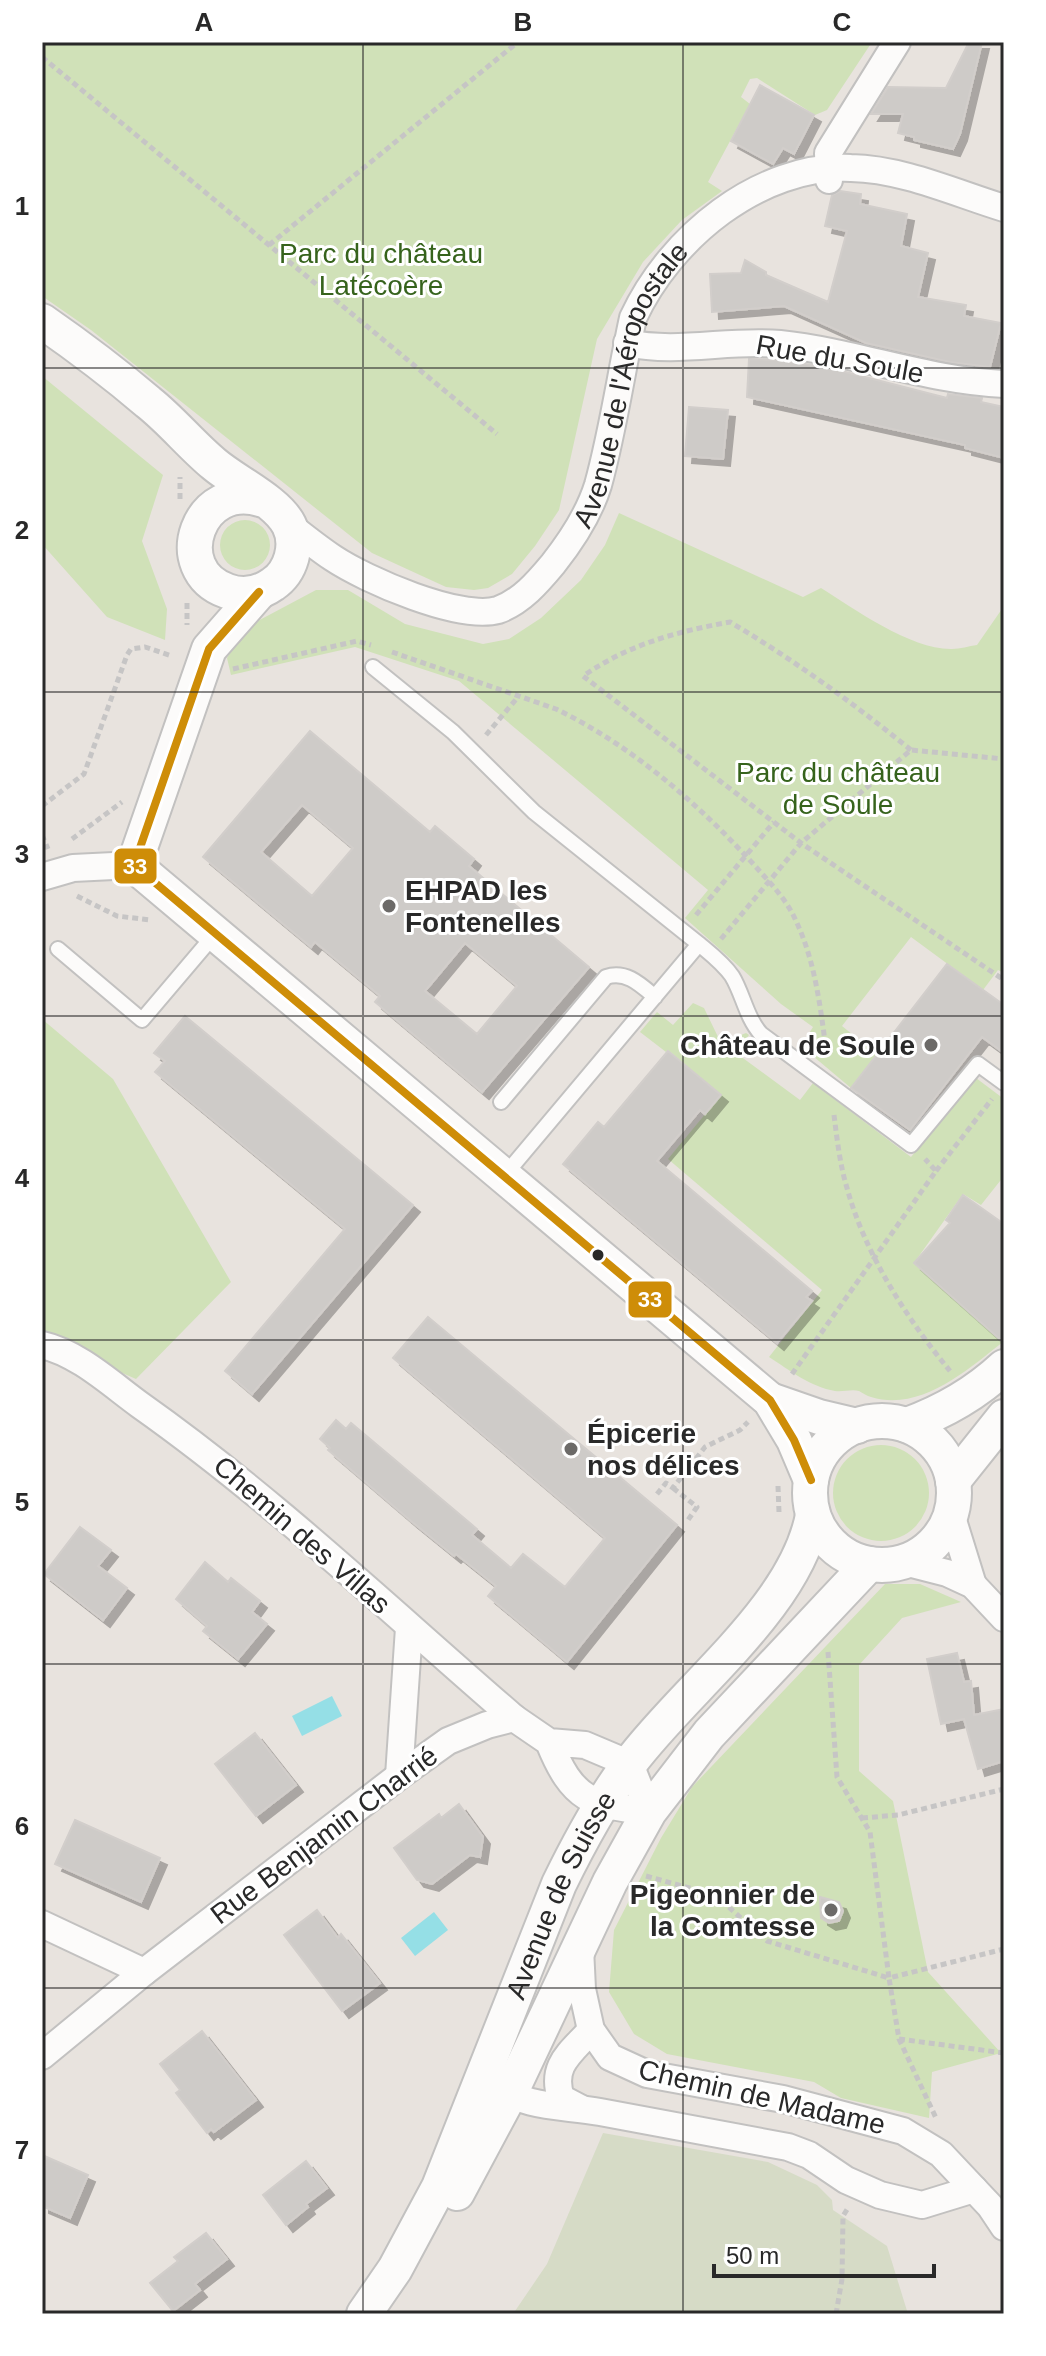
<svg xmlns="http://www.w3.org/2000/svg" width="1046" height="2356" viewBox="0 0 1046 2356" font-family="Helvetica,sans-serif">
<defs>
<filter id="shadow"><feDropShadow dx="7" dy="7" stdDeviation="0" flood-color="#0004"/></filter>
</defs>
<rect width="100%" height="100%" fill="#e8e3de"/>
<path fill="#d0e1b8" d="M42,42H872L827,110L815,115L757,78L750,79L741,97L750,104L708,182L722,191L682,220L643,262L597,339L559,510L535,546L512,574L488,588L474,590L446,587L372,553L91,330L42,296Z
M42,376L163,475L142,541L167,609L165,640L107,617L42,544Z
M619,513L803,597L821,588C854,609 912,650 952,649C960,649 969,646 977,645L1004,606V973L998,970L983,990L911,937L842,1026L878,1055L851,1088L801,1046L813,1027L781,1004L685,918L708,890L459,681L355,647L231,675L227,658L238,638L252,624L316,590H348L405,624L483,644L509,639L541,618L581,580L605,545Z
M220 545a25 25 0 1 1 50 0a25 25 0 1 1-50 0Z
M693,1003L704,1008L721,1043L746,1033L749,1035L736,1053L800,1100L813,1083L911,1157L976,1078L1004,1099V1176L981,1205L963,1194L914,1263L1003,1342C967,1370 921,1412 871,1397C867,1396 863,1393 859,1391C852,1389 843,1392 835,1391C811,1387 789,1370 769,1357L822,1290L668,1159L721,1095L668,1050L666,1052L640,1032L657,1012L673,1025Z
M42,1019L113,1079L231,1282L136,1379L42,1338Z
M833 1493a48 48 0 1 1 96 0a48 48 0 1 1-96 0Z
M885,1584H920L961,1602L902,1618L859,1665V1771L893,1801L928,1972L1001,2053L932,2072L929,2118L841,2098L814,2082L667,2054L634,2034L609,1992L614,1930L661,1838L692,1787Z"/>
<path fill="#d6dbc6" d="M603,2133L768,2162L817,2185L832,2200L833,2210L887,2246L908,2314H513L547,2264Z"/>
<path fill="#95dfe6" d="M332,1696L342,1716L302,1736L292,1716Z
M434,1912L448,1930L415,1956L401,1938Z"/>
<path fill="#cecbc8" stroke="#d2cecb" stroke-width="2" fill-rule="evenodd" filter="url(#shadow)" d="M969,42H982L960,134L953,149L914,140V137L898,133L903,114H871L888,87L946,88Z
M760,85L814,115L794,154L783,148L773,164L731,141Z
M840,191L861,194L860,204L907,214L901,246L928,253L918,297L966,305L964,316L1001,323L990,367L950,362L866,343L784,306L712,312L710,274L741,273L745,260L766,272V275L828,302L847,231L825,226L832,195Z
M749,359L778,360L826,367L947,398L948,394L982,398L981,402L1004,407V458L965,448V445L747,397Z
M689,407L728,410L723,459L685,456Z
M310,731L430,832L435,826L474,859L469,866L589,967L482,1092L375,1002L380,996L315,942L311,947L203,857ZM302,805L353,848L312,896L261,852ZM465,943L517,986L477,1034L425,991Z
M947,964L1004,1005V1053L982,1037L910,1130L851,1088Z
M185,1016L413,1205L252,1394L225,1371L345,1229L155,1072L165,1061L154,1053Z
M668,1051L721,1095L705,1114L700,1110L657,1161L812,1291L806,1297L812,1301L777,1343L563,1164L598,1122L604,1127Z
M963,1195L1004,1224V1343L914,1263L950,1223L946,1220Z
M428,1317L677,1525L567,1662L488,1596L496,1586L456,1554L454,1556L411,1521L328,1450L330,1448L320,1439L336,1420L346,1429L351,1423L477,1529L472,1535L511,1568L523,1554L565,1587L605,1538L393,1358Z
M80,1527L111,1550L98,1566L127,1588L103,1620L44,1574Z
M205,1562L228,1582L231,1578L260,1601L252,1612L267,1624L238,1659L203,1631L207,1626L176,1599Z
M957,1653L964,1682L971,1681L974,1715L1004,1709V1761L978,1769L964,1719L941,1724L927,1659Z
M255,1733L296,1785L256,1816L215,1764Z
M459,1804L483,1837L480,1857L470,1855L432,1884L417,1880L394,1848L439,1814L441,1818Z
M75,1820L160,1858L141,1902L55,1864Z
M820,1897L839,1902L843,1911L839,1921L829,1923L821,1918Z
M317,1910L338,1938L341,1934L380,1983L342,2011L284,1935Z
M202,2031L256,2100L214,2132L211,2129L207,2133L176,2093L180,2090L160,2064Z
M42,2155L88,2175L70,2218L42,2206Z
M306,2161L327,2188L306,2204L308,2207L286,2225L263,2195Z
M206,2233L227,2259L195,2284L200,2290L173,2311L150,2283L178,2261L174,2257Z"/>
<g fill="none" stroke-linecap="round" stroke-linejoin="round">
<g stroke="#c2c1c0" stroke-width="18">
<path id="service" d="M373,667L453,732L534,812L699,944L504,1176
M699,944C711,954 723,963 732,976C743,994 746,1017 761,1034L911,1145L978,1064L1004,1083
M58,949L142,1020L215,934
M501,1102L606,977C626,970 641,985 655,997"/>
</g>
<g stroke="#c2c1c0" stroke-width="30">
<g id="minor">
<path d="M829,180L828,153L897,42"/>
<path d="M627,343C678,354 730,339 780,344C856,352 928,381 1004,384"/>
<path id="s1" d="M289,525C303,536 318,548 333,558C366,580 460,621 498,610C521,602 538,582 553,564C572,540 589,514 598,485C613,431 621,373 633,318C670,238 759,164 851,168C903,169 955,193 1004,208"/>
<path d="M42,877L73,868L134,865"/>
<path d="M42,1345C78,1353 111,1384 140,1405C273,1499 391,1612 514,1718L549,1742L585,1745L630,1764L649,1812C590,1804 573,1801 549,1742"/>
<path d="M951,1514L973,1585"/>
<path d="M904,1562L947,1573L973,1585L1004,1618"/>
<path d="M399,1776L409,1628"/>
<path d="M42,1924L144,1972"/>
<path d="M580,1948L582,1989L591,2030L610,2057L647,2074L783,2099L903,2131L941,2154L990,2206L1004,2227"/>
<path d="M42,2056L144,1972L399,1776L448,1741L487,1725L514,1718"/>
<path d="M494,2084C526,2109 562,2105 600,2112C662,2123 725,2135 788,2147L809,2155L846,2180L880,2195L922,2205L974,2189"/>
<path d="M580,2108L561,2098C550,2065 571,2053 591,2030"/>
</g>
</g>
<g stroke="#c2c1c0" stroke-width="38">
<g id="tertiary">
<path d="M42,321C78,346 114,373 148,402C172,421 191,445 214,464C235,482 277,501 289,525C299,545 291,572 273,584C259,594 243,597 227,591C167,570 198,478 263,500"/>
<path d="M259,592L209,649L134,865L770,1400L794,1440L811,1480"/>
<path d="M770,1400L819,1417L857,1426"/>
<circle cx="882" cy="1493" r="72"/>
<path d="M907,1425C943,1412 976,1393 1004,1367"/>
<path d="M953,1481L1004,1417"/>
<path d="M457,2193L509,2096L610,1882L649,1812L709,1734L869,1564"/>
<path id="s2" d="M364,2314L395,2269L439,2187L559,1884C579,1843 602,1800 630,1763C686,1688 796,1607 813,1515"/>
</g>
</g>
<path stroke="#c6c5c5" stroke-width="5" stroke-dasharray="6 4" stroke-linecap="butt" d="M42,57L497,434
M269,245L518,42
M180,499V477
M187,603V625
M392,652L556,709C631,745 700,805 756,867C771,884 787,900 796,921C816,963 821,1012 827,1057
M233,669L357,641L371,645
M486,735L518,697
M911,750C853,703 794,660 730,622C675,632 630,644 583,676L801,843L1004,980
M42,806L84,774L127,655L131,649L145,647L172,656
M42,835L48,849
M72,839L122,802
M77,896L117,916L150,920
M696,915L774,822
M721,939L801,843L911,750L1004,759
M834,1115C837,1139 840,1165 847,1188C865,1254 907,1319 950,1371
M936,1171L992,1099
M792,1374L936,1171L925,1159
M778,1486L779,1512
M673,1488L697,1507L688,1520
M657,1494L666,1483L673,1488L705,1447L740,1430L748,1422
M828,1652L837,1777L870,1832L889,1978L1004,1949
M862,1818L898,1815L1004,1789
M646,1876L715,1895L767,1941L889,1978L899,2039L936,2118
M899,2039L1004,2053
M836,2314L842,2279L843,2216L848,2208"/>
<use href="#service" stroke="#fcfbfa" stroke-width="14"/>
<use href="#minor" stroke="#fcfbfa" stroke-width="26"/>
<use href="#tertiary" stroke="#fcfbfa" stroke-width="34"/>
<g stroke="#fff" stroke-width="14">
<path id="bus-1" d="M259,592L209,649L134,865L770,1400L794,1440L811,1480"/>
</g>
<use href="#bus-1" stroke="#ce8d08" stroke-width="8"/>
</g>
<path fill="none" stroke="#292929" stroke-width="2" stroke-opacity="0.55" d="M363,42V2314M683,42V2314M42,368H1004M42,692H1004M42,1016H1004M42,1340H1004M42,1664H1004M42,1988H1004"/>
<g fill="#6c6a68" stroke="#fff" stroke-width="3">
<circle cx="389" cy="906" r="8"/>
<circle cx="931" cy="1045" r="8"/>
<circle cx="571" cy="1449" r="8"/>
<circle cx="831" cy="1910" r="8"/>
</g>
<circle fill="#292929" stroke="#fff" stroke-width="3" cx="598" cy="1255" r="7"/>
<g text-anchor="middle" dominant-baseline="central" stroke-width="6" stroke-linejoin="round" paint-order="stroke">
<g font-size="28" fill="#36631c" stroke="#fff">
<text x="381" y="253">Parc du château<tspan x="381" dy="32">Latécoère</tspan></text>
<text x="838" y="772">Parc du château<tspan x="838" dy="32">de Soule</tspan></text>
</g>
<g font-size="28" fill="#292929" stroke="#fff">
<text transform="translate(840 359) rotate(10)">Rue du Soule</text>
<text stroke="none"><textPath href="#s1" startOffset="502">Avenue de l'Aéropostale</textPath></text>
<text transform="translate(302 1535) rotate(41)">Chemin des Villas</text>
<text transform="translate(324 1835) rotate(-37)">Rue Benjamin Charrié</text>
<text stroke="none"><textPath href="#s2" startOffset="464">Avenue de Suisse</textPath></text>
<text transform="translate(762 2097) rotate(13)">Chemin de Madame</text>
</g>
<g font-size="28" font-weight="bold" fill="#292929" stroke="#fff" text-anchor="start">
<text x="405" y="890">EHPAD les<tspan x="405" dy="32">Fontenelles</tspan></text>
<text x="915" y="1045" text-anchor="end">Château de Soule</text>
<text x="587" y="1433">Épicerie<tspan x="587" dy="32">nos délices</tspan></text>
<text x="815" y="1894" text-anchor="end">Pigeonnier de<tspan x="815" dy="32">la Comtesse</tspan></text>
</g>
</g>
<g stroke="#fff" stroke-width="3">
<rect x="113" y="847" width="45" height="38" rx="8" fill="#ce8d08"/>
<rect x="627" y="1280" width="46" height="39" rx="8" fill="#ce8d08"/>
</g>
<g font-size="22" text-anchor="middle" font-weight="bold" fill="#fff">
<text x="135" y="874">33</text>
<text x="650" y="1307">33</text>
</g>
<rect width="1046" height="2356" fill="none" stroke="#ffffff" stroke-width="88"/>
<path d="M714 2264v12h220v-12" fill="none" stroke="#292929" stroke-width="4"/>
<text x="726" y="2264" font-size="24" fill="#292929" stroke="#ffffff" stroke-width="6" paint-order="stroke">50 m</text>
<rect x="44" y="44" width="958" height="2268" fill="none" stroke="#292929" stroke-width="3"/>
<g font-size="26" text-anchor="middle" font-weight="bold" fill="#292929">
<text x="204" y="31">A</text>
<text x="523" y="31">B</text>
<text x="842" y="31">C</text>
<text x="22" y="215">1</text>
<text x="22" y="539">2</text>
<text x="22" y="863">3</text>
<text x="22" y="1187">4</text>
<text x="22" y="1511">5</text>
<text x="22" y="1835">6</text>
<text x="22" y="2159">7</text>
</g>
</svg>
